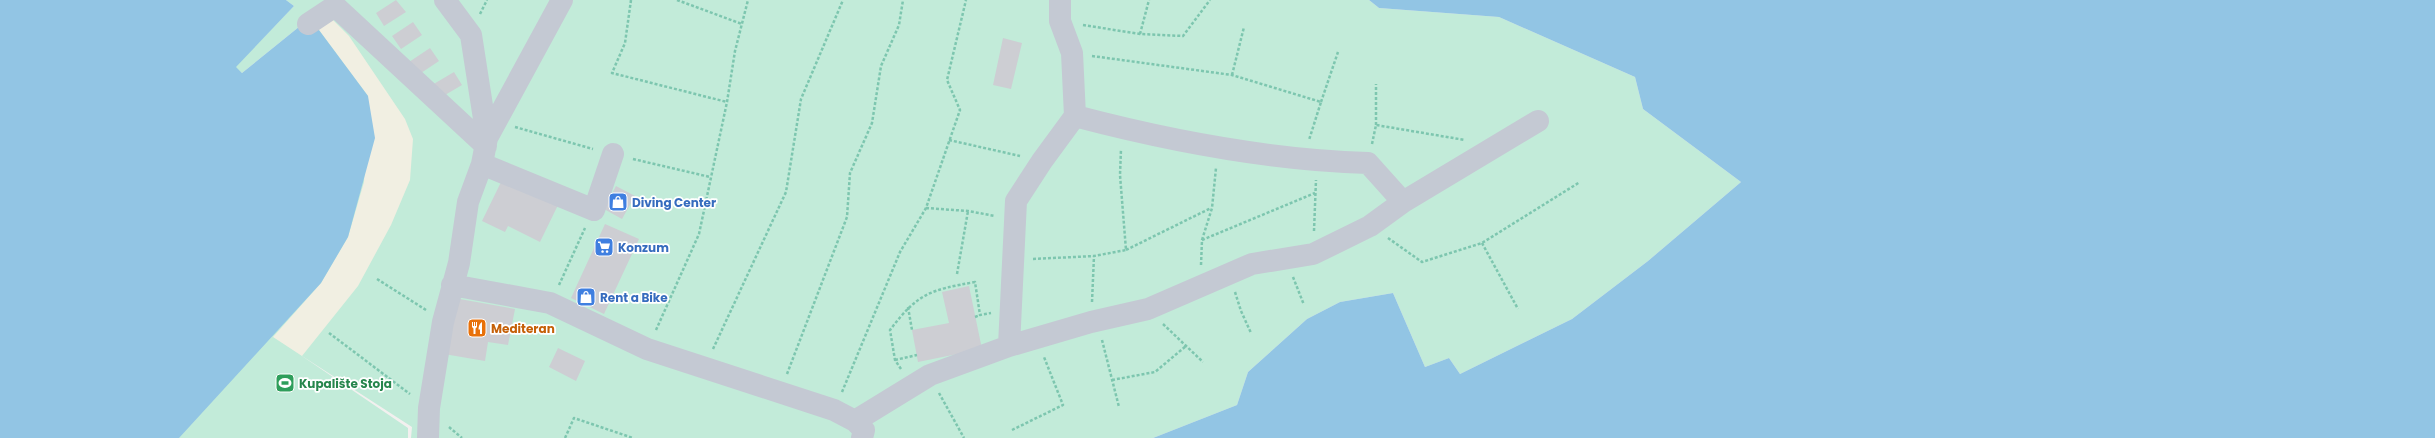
<svg xmlns="http://www.w3.org/2000/svg" width="2435" height="438" viewBox="0 0 2435 438" font-family="Poppins,sans-serif">
<rect width="100%" height="100%" fill="#f2f0ef"/>
<path fill="#c2ebd9" d="M286,0H1369L1379,8L1499,17L1635,77L1643,109L1741,182L1648,261L1572,319L1460,374L1449,358L1425,367L1393,293L1340,302L1307,319L1248,372L1237,405L1153,438H411L412,427L299,354L408,428V438H178L310,18L242,73L235,67L294,6Z"/>
<path fill="#f1efe2" d="M324,11L349,36L405,119L413,139L410,180L391,225L358,286L302,356L273,337L321,283L348,237L364,182L368,96L310,18Z"/>
<path fill="#92c5e4" d="M0,0H286L294,6L236,67L242,73L310,18L368,96L375,138L348,237L321,283L179,438H0Z
M1369,0H2435V438H1153L1237,405L1248,372L1307,319L1340,302L1393,293L1425,367L1449,358L1460,374L1572,319L1648,261L1741,182L1643,109L1635,77L1499,17L1379,8Z"/>
<path fill="#cdced3" d="M396,0L406,12L384,26L376,13Z
M413,22L422,35L401,49L392,36Z
M1003,38L1022,43L1011,89L993,85Z
M430,48L439,61L418,75L409,62Z
M454,72L462,85L440,98L432,85Z
M503,178L558,205L540,242L508,226L505,232L482,221Z
M616,186L635,196L622,219L604,209Z
M605,224L639,239L604,314L571,298Z
M969,286L982,349L918,362L912,330L949,323L942,292Z
M454,298L515,309L508,345L488,342L485,361L444,354Z
M558,348L585,361L576,381L549,367Z"/>
<g fill="none" stroke-linecap="round" stroke-linejoin="round">
<path stroke="#7dc6af" stroke-width="2.5" stroke-dasharray="3 2" stroke-linecap="butt" d="M631,0L625,43L612,73L727,102
M677,0L742,24
M480,14L487,0
M1083,25L1140,34L1183,36L1210,0
M1140,34L1149,0
M1092,56L1232,75L1321,102L1309,140
M1232,75L1244,27
M1321,102L1338,52
M1376,125V84
M515,127L593,149
M949,140L1020,156
M1372,144L1376,125L1465,140
M633,159L710,177
M926,208L968,211L995,216
M1314,231L1316,180
M1388,238L1422,262L1482,243L1580,182
M1202,240L1315,193
M1482,243L1518,309
M1126,250L1211,208
M1033,259L1094,256L1126,250L1120,175L1121,149
M1201,265L1202,240L1212,208L1216,168
M957,274L968,211
M1293,277L1304,305
M377,279L426,310
M559,285L585,228
M1235,292L1241,311L1251,333
M1092,302L1094,256
M908,307L912,330
M975,317L980,315
M1163,324L1203,362
M656,330L699,234L727,102L735,51L748,0
M329,333L410,394
M1102,340L1119,407
M713,349L786,192L801,99L843,0
M895,360L917,355
M901,369L895,360L890,330C918,293 930,290 975,282L980,315L991,313
M787,374L847,217L850,173L872,123L881,66L899,25L903,0
M1112,380L1155,372L1186,346
M842,392L900,252L926,208L960,110L947,80L966,0
M939,393L964,438
M449,427L462,438
M1012,430L1063,405L1044,357
M565,438L574,418L633,438"/>
<path stroke="#c4c9d3" stroke-width="22" d="M308,24L335,6L486,146
M1075,116C1170,141 1269,160 1368,163L1403,202
M487,138L562,0
M482,164L594,210L613,154
M452,285L550,303L647,349L834,410L855,421L864,430L862,438
M1009,346L1016,201L1042,161L1075,116L1072,53L1060,21V0
M855,421L930,375L1009,346L1091,322L1148,309L1252,264L1313,254L1370,226L1403,202L1538,121
M428,438L429,408L443,322L459,263L468,202L482,164L487,138L471,35L445,0"/>
</g>
<defs>
<g id="shop-square" transform="scale(1)"><rect x="-9" y="-9" width="18" height="18" rx="4" fill="#3f7fe0" stroke="#fff"/><path d="M-5-2.5h2.3a2.7 3.5 0 0 1 5.4 0H5L5.5 6h-11ZM-1.5-2.5h3a1.5 2.3 0 0 0-3 0Z" fill="#fff"/></g>
<g id="supermarket-square" transform="scale(1)"><rect x="-9" y="-9" width="18" height="18" rx="4" fill="#3f7fe0" stroke="#fff"/><path d="M-6-5.5h2.5l.6 2H6L4.5 2H-2.5L-4.4-4H-6ZM-1.5 3.2a1.3 1.3 0 1 0 .1 0ZM3 3.2a1.3 1.3 0 1 0 .1 0Z" fill="#fff"/></g>
<g id="restaurant-square" transform="scale(1)"><rect x="-9" y="-9" width="18" height="18" rx="4" fill="#e8710a" stroke="#fff"/><path d="M-5-6h1v4h1v-4h1v4h1v-4h1v5L-1.5 .5V6h-2V.5L-5-1ZM5-6V6H3V1.5H1.5Q1.5-4 5-6Z" fill="#fff"/></g>
<g id="stadium-square" transform="scale(1)"><rect x="-9" y="-9" width="18" height="18" rx="4" fill="#2e9e5b" stroke="#fff"/><path d="M0-5a6.5 5 0 1 0 0 10a6.5 5 0 1 0 0-10ZM-3.5-1.8h7v3.6h-7Z" fill="#fff"/></g>
</defs>
<g fill-rule="evenodd">
<use href="#shop-square" x="618" y="202"/>
<use href="#supermarket-square" x="604" y="247"/>
<use href="#shop-square" x="586" y="297"/>
<use href="#restaurant-square" x="477" y="328"/>
<use href="#stadium-square" x="285" y="383"/>
</g>
<g text-anchor="middle" dominant-baseline="central" stroke-width="3.5" stroke-linejoin="round" paint-order="stroke">
<g font-size="12" font-weight="bold" fill="#366cbe" stroke="#fff" text-anchor="start">
<text x="632" y="202">Diving Center</text>
<text x="618" y="247">Konzum</text>
<text x="600" y="297">Rent a Bike</text>
</g>
<g font-size="12" font-weight="bold" fill="#c56008" stroke="#fff" text-anchor="start">
<text x="491" y="328">Mediteran</text>
</g>
<g font-size="12" font-weight="bold" fill="#27864d" stroke="#fff" text-anchor="start">
<text x="299" y="383">Kupalište Stoja</text>
</g>
</g>
</svg>
